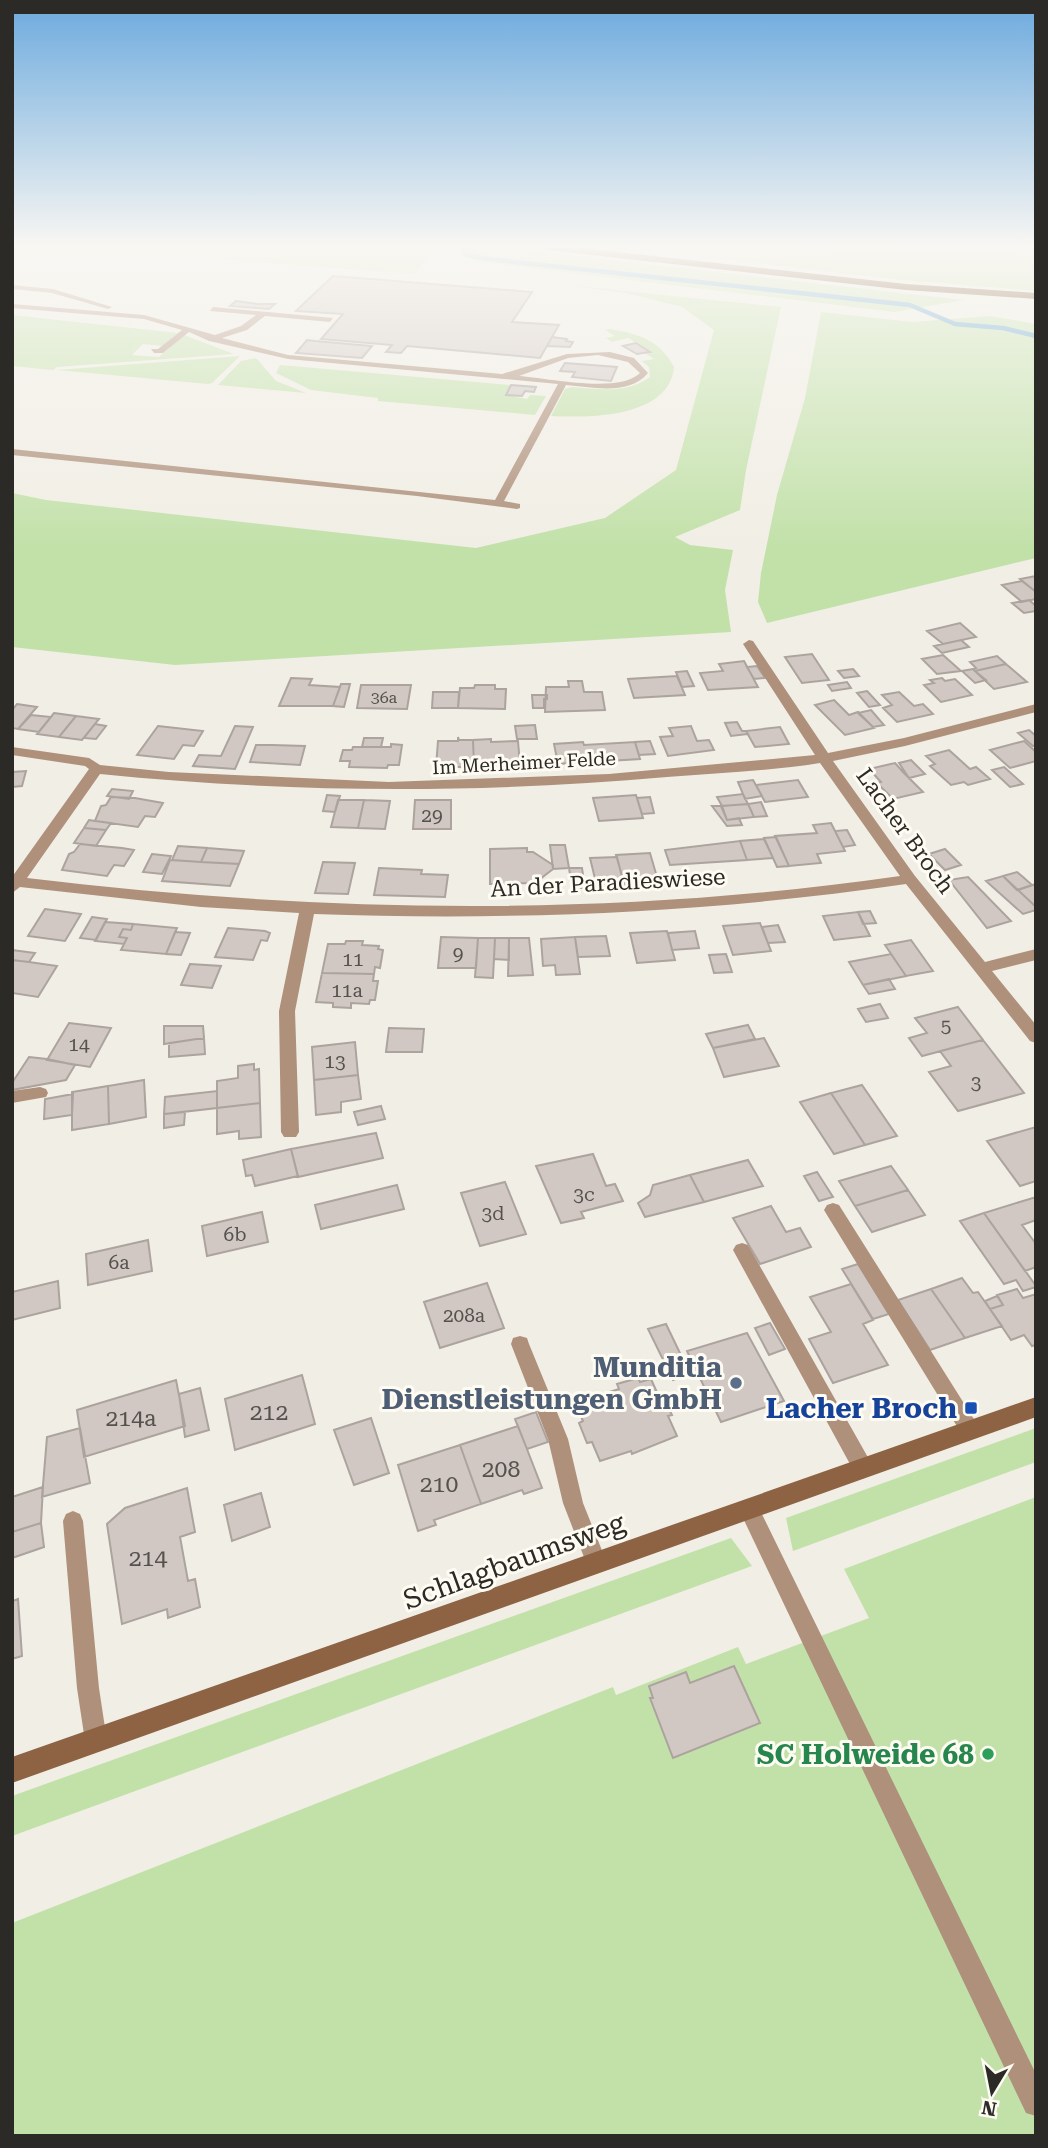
<svg xmlns="http://www.w3.org/2000/svg" width="1048" height="2148" viewBox="0 0 1048 2148" font-family="'Roboto Serif',serif">
<rect width="100%" height="100%" fill="#f1eee5"/>
<path fill="#c2e1a9" d="M12,247H436L414,274L165,255L12,259Z
M463,247H494L964,300L894,312L479,262L461,257L457,251Z
M618,247L1036,254V291L902,280Z
M557,284L781,307L746,470L740,510L675,537L690,545L733,550L725,590L731,632L175,665L12,647V493L46,500L476,548L605,518L676,470L714,330L682,307L626,293Z
M821,312L912,322L990,316L1036,324V558L767,623L758,602L761,573L777,495L805,398Z
M12,315L178,333L162,346L143,344L132,355L159,357L184,335L234,354L57,367L53,370L12,366Z
M610,329C639,334 660,340 674,367C669,418 589,418 551,416L565,389L572,387C597,389 628,394 650,377L649,367L642,361L654,359L645,353L650,351L628,338L612,342L606,338L615,336L605,330Z
M240,356L212,383L208,384L57,370Z
M256,358L276,381L306,393L218,385L241,361Z
M280,365L511,385L506,395L527,399L530,395L546,396L535,415L378,401V398L311,390L276,373Z
M1036,1428V1462L793,1551L786,1518Z
M1036,1497V2136H12V1923L613,1687L616,1695L738,1647L746,1664L869,1618L844,1569Z
M731,1538L752,1566L12,1836V1796Z"/>
<g fill="none" stroke-linecap="round" stroke-linejoin="round">
<path stroke="#529ccf" stroke-width="4.5" d="M466,247L463,252L466,255L497,260L910,305L955,324L1003,328L1036,336"/>
</g>
<path fill="#d1c8c3" stroke="#aca39f" stroke-width="2" d="M333,276L532,292L512,322L559,325L540,358L407,346L401,353L386,352L392,345L321,339L343,314L296,311Z
M236,301L257,304H275L269,309L230,306Z
M552,337L567,339L566,341L573,342L570,347L547,346Z
M307,340L315,341L372,346L362,358L296,353Z
M636,343L650,352L637,354L623,346Z
M565,363L617,367L611,381L572,377L575,372L560,371Z
M511,385L536,387L534,392L525,391L522,396L506,395Z
M1036,576V592L1020,579Z
M1022,581L1036,592V599L1022,602L1002,585Z
M1029,600L1036,606V611L1024,613L1012,603Z
M960,623L976,637L943,644L927,631Z
M961,640L969,647L942,653L934,646Z
M812,654L829,680L802,683L785,657Z
M943,655L961,671L937,674L922,659Z
M997,656L1006,664L975,671L973,669L976,668L970,662Z
M744,661L758,687L708,690L700,673L723,671L719,664Z
M1006,664L1027,682L994,689L975,671Z
M757,666L765,678L754,679L747,667Z
M853,669L859,676L844,678L838,671Z
M973,669L975,671L986,680L975,683L962,671Z
M687,671L694,686L682,687L676,672Z
M677,676L685,695L634,698L628,679Z
M291,678L312,679L309,685L340,687L333,706H279Z
M942,678L945,681L955,679L972,695L941,702L924,685L934,683L930,680Z
M568,681H582L584,692H602L605,710L545,712L546,687H569Z
M847,682L851,688L832,691L828,685Z
M341,684H350L344,707L333,706Z
M361,685H411L407,709L357,708Z
M475,685H495V689H506L505,709L458,708L460,688H474Z
M867,691L880,705L869,707L857,693Z
M433,692H459L458,708H432Z
M899,692L914,706L923,704L933,714L897,722L883,708L892,705L882,695Z
M532,695H547V699H544V708H533Z
M834,700L849,715L858,712L874,728L845,735L815,705Z
M17,704L37,707L18,729L12,728V710Z
M871,710L884,725L873,727L858,713Z
M54,713L76,716L59,737L37,734Z
M31,715L51,717L39,732L18,729Z
M76,716L99,719L82,740L59,737Z
M737,722L742,731H746L748,734L731,736L725,723Z
M95,724L106,726L96,739L84,738Z
M535,725L537,739H517L515,726Z
M158,726L203,731L194,746L183,745L174,759L137,755Z
M235,726L253,727L235,769L193,766L199,755L221,756Z
M691,726L697,741L709,740L714,750L668,756L660,737L673,736L669,728Z
M780,727L789,744L755,747L746,731Z
M1029,730L1036,736V745L1033,746L1018,733Z
M458,737L459,740H473L474,766L464,765V767H436L438,741H458Z
M364,738H383L381,747H362Z
M491,739V742L518,741L520,765L474,766L473,740Z
M650,741L655,754L639,755L635,742Z
M1024,741L1036,752V761L1010,768L990,750Z
M583,742L584,745L635,742L640,759L558,764L554,744Z
M391,744L402,745L399,765H388L387,768L349,767L350,761H340L343,750H352L353,747H391Z
M256,745H272L305,746L300,765L250,762Z
M949,750L970,769L976,767L990,779L968,785L964,782L951,785L930,766L935,764L926,756Z
M911,760L925,774L909,778L899,763Z
M895,763L903,772L923,792L893,799L877,783L881,782L869,769Z
M1004,767L1023,784L1010,787L992,770Z
M26,771L22,786L12,787V772Z
M753,780L762,796L745,799L738,782Z
M798,780L808,797L765,802L756,785Z
M112,789L133,791L129,799L107,796Z
M743,794L748,804L722,806L717,797Z
M327,795L340,796L335,812L323,811Z
M636,795L643,818L599,821L593,798Z
M111,797L135,798L163,803L155,817L145,816L138,827L95,821L101,806L106,805Z
M650,797L654,813L642,814L637,798Z
M338,800H364L358,828L331,827Z
M364,800L390,801L385,829L358,828Z
M415,800H451V829H413Z
M761,802L767,816L754,817L748,804Z
M748,804L754,817L727,820L722,806Z
M712,806H721L727,820L739,818L742,825L727,826Z
M89,820L95,821L111,823L106,830L84,828Z
M831,823L845,851L817,854L821,863L789,866L775,836L817,833L813,825Z
M84,828L106,830L96,846L74,843Z
M847,830L855,845L843,847L835,831Z
M776,837L789,866L777,867L764,838Z
M764,839L773,858L747,860L740,841Z
M740,841L747,860L670,865L665,850Z
M80,844L122,848L134,850L124,866L114,865L107,876L62,870L69,854L74,852Z
M550,845H565L569,868L553,869Z
M178,846L207,848L201,862L172,860Z
M207,848L244,851L239,864L201,862Z
M527,848V852H533L553,865V869L535,883L490,884V849Z
M945,849L961,865L945,870L929,854Z
M650,853L659,884L625,886L616,855Z
M152,854L171,856L162,874L143,872Z
M617,857L624,885L597,887L590,858Z
M170,860L201,862L239,864L230,886L162,881Z
M323,862L355,863L348,894L315,893Z
M379,868L422,870L421,874L448,875L445,897L374,895Z
M569,868H582L585,888H572Z
M1017,872L1023,877L1032,885L1017,890L1003,876Z
M1003,876L1036,907V910L1023,914L986,881Z
M968,877L1011,921L987,928L949,880Z
M1036,884V907L1018,890Z
M45,909L81,914L65,941L28,936Z
M870,911L876,923L863,924L858,912Z
M858,912L870,936L834,940L823,916Z
M92,917L107,919L96,940L80,938Z
M105,922L133,924L131,930L123,929L119,937L127,938L124,944L95,941Z
M760,923L771,951L733,955L723,926Z
M133,924L177,928L166,954L121,950L127,938L119,937L123,929L131,930Z
M778,925L785,942L768,943L762,927Z
M228,928L265,931L270,933L267,941L261,940L253,960L215,957Z
M667,931L675,960L637,963L630,933Z
M695,931L699,948L672,950L668,933Z
M175,932L190,933L181,955L166,954Z
M606,936L610,956L578,957L575,937Z
M441,937L478,938L476,968H438Z
M575,937L580,974L556,975L555,965L543,966L541,939Z
M478,938H495L493,978L475,977Z
M495,938H509V960L494,959Z
M509,938H529L533,975L508,976Z
M911,940L933,971L906,976L885,945Z
M346,941H363L362,945L379,946L378,949L383,950L380,968L375,967L374,974L322,973L328,944H345Z
M12,950L35,953L29,962L12,960Z
M726,954L732,972L714,973L709,955Z
M891,954L906,976L863,985L849,962Z
M12,960L29,962L57,966L38,997L12,993Z
M190,964L221,966L212,988L181,985Z
M322,973L374,974L373,981H378L375,1000H370L369,1004L351,1003V1008L333,1007V1003L316,1002Z
M889,979L895,989L869,994L863,985Z
M880,1004L888,1018L866,1022L858,1009Z
M958,1007L983,1040L922,1056L909,1038L927,1033L915,1018Z
M69,1023L111,1028L90,1067L47,1060Z
M748,1025L755,1039L713,1048L706,1034Z
M164,1026H203L204,1038L164,1044Z
M389,1028L424,1029L422,1052H386Z
M204,1038L205,1054L169,1057V1043Z
M764,1038L779,1066L724,1077L713,1048Z
M983,1040L1024,1093L958,1111L929,1072L951,1066L940,1051Z
M355,1042L358,1075L314,1080L312,1047Z
M29,1057L47,1059L75,1065L66,1080L12,1090V1083Z
M254,1064V1070L259,1069L260,1103L217,1108V1081L238,1078V1066Z
M358,1075L361,1099L341,1102V1112L316,1115L314,1080Z
M144,1080L146,1117L109,1124L108,1086Z
M862,1085L897,1136L865,1145L831,1093Z
M108,1086L109,1124L72,1130V1092Z
M217,1091V1108L164,1114L165,1097Z
M831,1093L865,1145L834,1154L800,1102Z
M73,1094L72,1115L44,1119L45,1099Z
M260,1103L261,1137L239,1139V1131L217,1134V1108Z
M381,1106L385,1119L358,1125L354,1112Z
M185,1112L184,1125L164,1128V1114Z
M1036,1127V1181L1020,1186L987,1141Z
M376,1133L383,1158L298,1177L291,1149Z
M291,1149L298,1176L255,1186L252,1175L246,1176L243,1160Z
M593,1154L606,1186L615,1184L623,1201L581,1212L584,1218L561,1223L536,1166Z
M748,1160L763,1186L704,1202L690,1175Z
M891,1166L908,1190L855,1206L839,1181Z
M817,1172L833,1197L819,1201L804,1176Z
M690,1175L704,1202L645,1217L638,1203L650,1195L653,1185Z
M505,1182L526,1234L480,1246L461,1193Z
M397,1185L404,1209L321,1229L315,1205Z
M908,1190L925,1215L872,1232L855,1206Z
M1036,1197V1220L1022,1225L1036,1244V1267L1025,1271L984,1213Z
M771,1206L786,1232L800,1228L811,1247L760,1264L733,1218Z
M262,1212L268,1242L207,1256L202,1226Z
M984,1213L1036,1286V1287L1023,1291L1016,1280L1004,1284L960,1221Z
M148,1240L152,1271L88,1285L86,1254Z
M858,1264L889,1314L873,1319L842,1269Z
M962,1278L973,1293L978,1292L1002,1326L965,1338L931,1289Z
M58,1281L60,1308L12,1320V1292Z
M487,1283L504,1328L440,1348L424,1302Z
M851,1284L873,1320L863,1324L888,1365L833,1383L809,1339L831,1332L810,1297Z
M931,1289L965,1338L930,1350L898,1300Z
M1017,1289L1023,1298L1036,1294V1345L1032,1346L1024,1335L1011,1340L990,1309L1003,1305L997,1295Z
M997,1296L1003,1305L990,1309L985,1301Z
M770,1323L785,1349L769,1355L755,1328Z
M666,1324L690,1374L673,1380L648,1329Z
M747,1333L784,1401L721,1422L687,1351Z
M302,1375L315,1424L235,1450L225,1399Z
M638,1378L640,1382L651,1379L659,1397L663,1396L672,1415L668,1416L677,1436L632,1454L631,1451L600,1461L592,1442L587,1443L579,1423L583,1421L575,1403L619,1389L617,1384Z
M176,1380L185,1426L84,1457L77,1410Z
M200,1388L209,1430L185,1437L179,1394Z
M536,1412L548,1442L527,1449L515,1419Z
M371,1418L389,1473L354,1485L334,1430Z
M518,1426L542,1488L524,1494L522,1490L481,1504L460,1445Z
M80,1428L90,1483L42,1497L47,1437Z
M460,1445L481,1504L434,1520L436,1525L418,1531L398,1465Z
M43,1487L41,1523L12,1532V1497Z
M187,1488L195,1532L180,1537L188,1581L195,1579L200,1607L168,1618L167,1609L122,1624L107,1524L125,1508Z
M261,1493L270,1527L232,1541L224,1505Z
M41,1523L44,1547L12,1558V1532Z
M12,1586L13,1601L18,1599L22,1656L12,1659Z
M734,1666L760,1723L673,1758L650,1698H653L649,1686L686,1672L690,1683Z"/>
<g fill="none" stroke-linecap="round" stroke-linejoin="round">
<path fill="#ae907b" fill-rule="evenodd" d="M12,285L53,289L112,307L108,309L52,293L12,289Z
M12,304L144,315L215,335L241,326L256,315L210,311L213,307L333,318L330,322L265,316L247,330L222,338L288,355L502,374L567,354L610,352L634,358L648,373C629,396 592,387 566,385L504,501L520,504V508L517,509L417,496L12,455V449L495,500L558,384L288,359L209,341L189,332L163,353H154L151,349H158L182,330L144,319L12,308ZM598,355L628,362L640,373C619,394 548,378 519,376L568,358Z
M40,1087L46,1089L48,1093L46,1097L12,1103V1091Z
M833,1203L839,1205L977,1424L980,1430L977,1436L970,1439L963,1436L827,1215L824,1210L827,1205Z
M742,1243L748,1245L870,1461L873,1468L870,1475L863,1477L856,1475L733,1250L736,1245Z
M520,1336L527,1338L529,1344L568,1439L583,1503L607,1563L603,1570L596,1573L589,1570L563,1503L548,1439L511,1344L513,1338Z
M749,1499L756,1502L1036,2074V2116L1026,2113L742,1516L739,1509L742,1502Z
M73,1511L80,1514L83,1521L99,1688L107,1741L104,1749L96,1752L88,1749L85,1741L77,1688L63,1521L66,1514Z"/>
<path fill="#ae907b" fill-rule="evenodd" d="M749,640L753,641L828,753L904,738L1036,704V712L905,746L833,761L915,876L985,962L1036,949V960L992,971L1036,1025V1043L1030,1041L906,884C710,913 512,921 314,914L295,1011L299,1132L296,1137H284L281,1132L279,1011L299,913L201,907L20,887L12,893V877L89,769L85,766L12,755V747L89,758L100,765L169,772L389,782L609,774L815,755L743,644ZM820,763L900,876C610,918 317,913 27,878L100,774C289,793 477,794 667,777C718,773 770,771 820,763Z"/>
<path fill="#8d6343" fill-rule="evenodd" d="M1036,1397V1417L12,1783V1757Z"/>
<path fill="#582a00" fill-rule="evenodd" d="M542,247H572L906,284L1036,293V299L906,290L547,250Z"/>
</g>
<linearGradient id="sky" x2="0" y2="1"><stop stop-color="#6caade"/><stop offset="0.45" stop-color="#f9f7f3"/><stop offset="1" stop-color="#f9f7f3" stop-opacity="0"/></linearGradient>
<rect width="1048" height="548" fill="url(#sky)"/>
<circle fill="#5c6f8a" stroke="#fefbf2" stroke-width="2.5" cx="736" cy="1383" r="7"/>
<rect fill="#1a4fb4" stroke="#fefbf2" stroke-width="2.5" x="964" y="1401" width="14" height="14" rx="3.5"/>
<circle fill="#2e9e5b" stroke="#fefbf2" stroke-width="2.5" cx="988" cy="1754" r="7"/>
<g text-anchor="middle" dominant-baseline="central" stroke-width="6" stroke-linejoin="round" paint-order="stroke">
<g font-size="16" fill="#55524e">
<text x="384" y="697">36a</text>
</g>
<g font-size="19" fill="#2c2a27" stroke="#fefbf2">
<text transform="translate(524 763) rotate(-3)">Im Merheimer Felde</text>
</g>
<g font-size="19" fill="#55524e">
<text x="432" y="815">29</text>
<text x="458" y="953">9</text>
<text x="353" y="959">11</text>
<text x="347" y="990">11a</text>
<text x="946" y="1025">5</text>
<text x="79" y="1044">14</text>
<text x="335" y="1061">13</text>
<text x="976" y="1082">3</text>
<text x="584" y="1194">3c</text>
<text x="493" y="1213">3d</text>
<text x="235" y="1234">6b</text>
<text x="119" y="1262">6a</text>
<text x="464" y="1315">208a</text>
</g>
<g font-size="23" fill="#2c2a27" stroke="#fefbf2">
<text transform="translate(905 831) rotate(54)">Lacher Broch</text>
<text transform="translate(608 883) rotate(-3)">An der Paradieswiese</text>
</g>
<g font-size="23" fill="#55524e">
<text x="269" y="1412">212</text>
<text x="131" y="1418">214a</text>
<text x="501" y="1469">208</text>
<text x="439" y="1484">210</text>
<text x="148" y="1558">214</text>
</g>
<g font-size="28" font-weight="bold" fill="#4e5e75" stroke="#fefbf2" text-anchor="end">
<text x="722" y="1367">Munditia<tspan x="722" dy="32">Dienstleistungen GmbH</tspan></text>
</g>
<g font-size="28" font-weight="bold" fill="#164399" stroke="#fefbf2" text-anchor="end">
<text x="957" y="1408">Lacher Broch</text>
</g>
<g font-size="28" fill="#2c2a27" stroke="#fefbf2">
<text transform="translate(514 1561) rotate(-20)">Schlagbaumsweg</text>
</g>
<g font-size="28" font-weight="bold" fill="#27864d" stroke="#fefbf2" text-anchor="end">
<text x="974" y="1754">SC Holweide 68</text>
</g>
</g>
<rect width="1048" height="2148" fill="none" stroke="#2c2a27" stroke-width="28"/>
<g transform="translate(992 2092) rotate(190)" stroke="#fefbf2" stroke-width="5" paint-order="stroke">
<path d="M0-5L12 26L0 18L-12 26Z" fill="#2c2a27"/>
<text y="-10" font-size="19" font-weight="bold" text-anchor="middle" fill="#2c2a27">N</text>
</g>
</svg>
